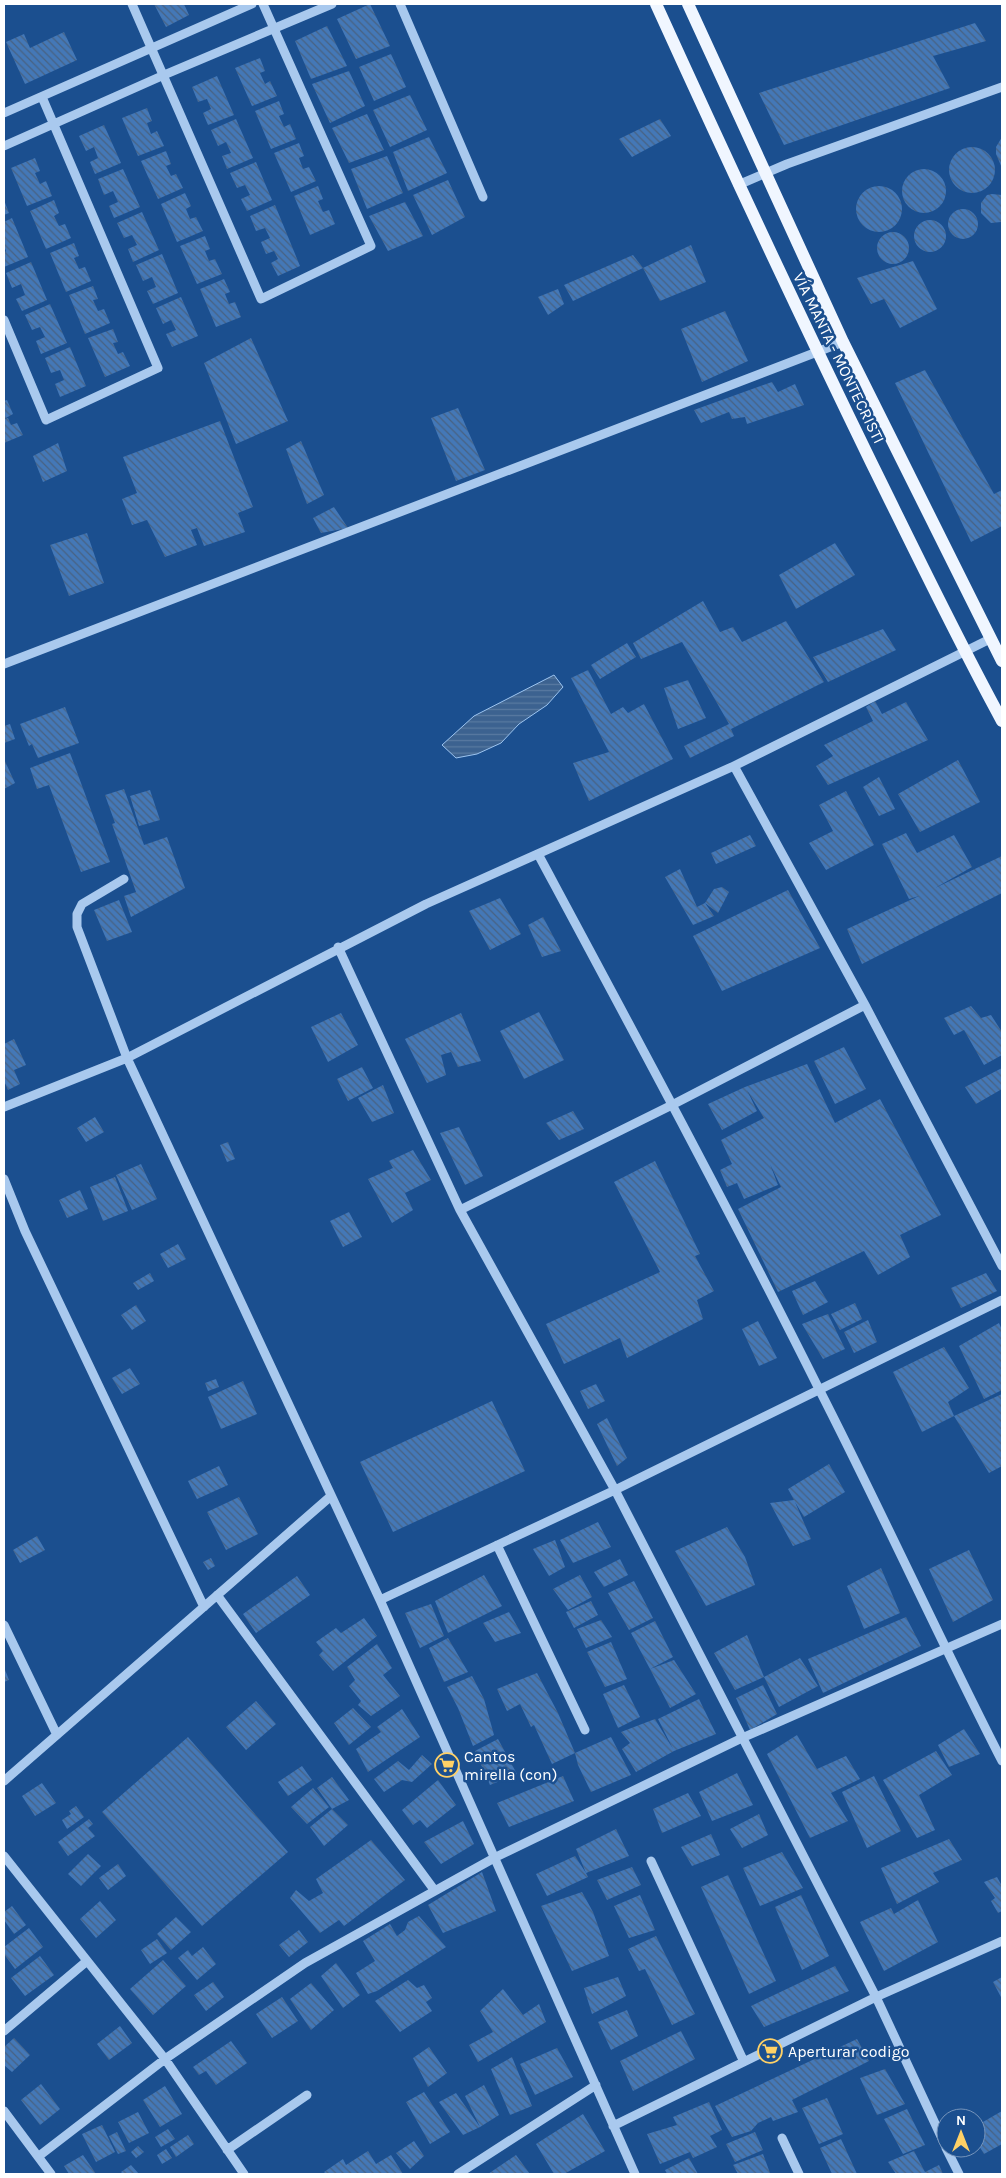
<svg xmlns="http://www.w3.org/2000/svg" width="1006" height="2178" viewBox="0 0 1006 2178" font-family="Karla,sans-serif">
<defs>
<pattern id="water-rules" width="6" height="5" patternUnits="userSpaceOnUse" patternTransform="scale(1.25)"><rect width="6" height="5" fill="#3c6290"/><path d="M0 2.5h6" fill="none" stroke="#597aa1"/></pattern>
<pattern id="building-back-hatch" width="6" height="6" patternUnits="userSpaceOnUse" patternTransform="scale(1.25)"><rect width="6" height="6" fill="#4478b7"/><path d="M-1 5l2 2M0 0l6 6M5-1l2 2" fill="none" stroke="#486282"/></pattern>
</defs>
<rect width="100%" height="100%" fill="#1b4f8f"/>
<path fill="url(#water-rules)" stroke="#9cc4f0" d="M554,675L563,687L547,705L519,724L501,743L477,754L456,758L442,745L474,716Z"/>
<path fill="url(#building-back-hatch)" d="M154,4H184L189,15L166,27Z
M370,4L390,46L356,59L337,19Z
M975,23L986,41L933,56L950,88L784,145L759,93Z
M327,26L347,66L311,79L295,41Z
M64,32L77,60L25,84L6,42L24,34L30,48Z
M391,54L406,87L374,101L359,67Z
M260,58L265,71L260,73L265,84L270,81L277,96L252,106L235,68Z
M349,71L365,106L330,123L312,84Z
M217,76L234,115L208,125L203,113L211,109L207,99L198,102L192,87Z
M410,95L427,130L390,147L373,110Z
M279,101L284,114L279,116L284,127L290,124L296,139L271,149L255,111Z
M147,108L152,121L147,123L151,134L157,131L164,146L138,156L122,118Z
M367,114L384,150L349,163L332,128Z
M236,119L253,158L227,169L222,156L231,153L226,142L218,146L211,130Z
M660,119L671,136L632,157L619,139Z
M104,125L121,163L95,174L90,162L98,158L94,147L86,151L79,136Z
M429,137L447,173L408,191L393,152Z
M1002,137V168L996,154V147Z
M299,143L304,156L299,158L303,169L309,167L316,181L291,192L274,153Z
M949 170a23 23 0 1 1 46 0a23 23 0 1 1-46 0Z
M166,151L171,164L166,166L171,176L176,174L183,188L158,199L141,161Z
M387,156L403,193L367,209L351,169Z
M35,158L40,171L35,173L40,184L46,181L52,196L27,206L11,168Z
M256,162L272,200L247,211L241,199L250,195L245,185L237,188L230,173Z
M902 191a22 22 0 1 1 44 0a22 22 0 1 1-44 0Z
M123,169L140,207L114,218L109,206L118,202L113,191L104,195L98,179Z
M448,180L465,217L432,235L413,195Z
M856 209a23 23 0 1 1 46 0a23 23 0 1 1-46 0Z
M318,186L323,199L318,201L323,212L329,210L335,224L310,235L294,196Z
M185,193L191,206L186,209L190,219L196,217L203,231L177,242L161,204Z
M992,194L1002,195V221L1001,222L991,223L981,213V203L987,195Z
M4,200L9,213L4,215Z
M54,200L59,213L54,216L59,226L65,224L71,238L46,249L30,211Z
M405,202L423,236L388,251L369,216Z
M275,205L300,266L278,276L271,263L278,259L274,251L266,254L261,242L270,238L265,228L256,231L250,216Z
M948 224a15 15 0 1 1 30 0a15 15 0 1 1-30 0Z
M142,212L159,250L133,262L128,249L137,245L132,235L124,238L117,223Z
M12,218L28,257L4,267V253L6,251L4,246V222Z
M914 236a16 16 0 1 1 32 0a16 16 0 1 1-32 0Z
M877 248a16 16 0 1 1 32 0a16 16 0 1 1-32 0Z
M205,236L210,249L205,251L209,261L215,259L222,274L197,284L180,246Z
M74,243L79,256L74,258L79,269L85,267L91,281L66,292L50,253Z
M691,245L706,282L660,301L643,268Z
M162,254L178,293L153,304L147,291L156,287L152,277L143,281L136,265Z
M633,255L643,268L573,301L564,285Z
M913,261L937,309L900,328L884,299L871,304L857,278Z
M31,262L47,300L22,311L16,299L25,295L21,284L12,288L6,273Z
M224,279L230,292L225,294L229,304L235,302L241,317L216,327L200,289Z
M93,286L98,299L93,300L98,311L104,309L110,323L85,334L69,295Z
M558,289L564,304L548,315L538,297Z
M181,297L198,336L172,347L166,334L176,330L171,320L163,324L156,308Z
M50,304L67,343L41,354L36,341L45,337L40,327L32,330L25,315Z
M725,311L748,361L702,382L681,329Z
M113,329L118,342L113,343L118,354L123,352L130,366L105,377L88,338Z
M251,338L288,421L236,444L204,363Z
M70,347L86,386L60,397L55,384L64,380L60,370L51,373L45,358Z
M925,370L994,494L1002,490V526L971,542L895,383Z
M772,382L778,392L795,384L804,405L747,424L745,417L732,419L729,412L701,423L694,410Z
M7,400L13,414L4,419V401Z
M458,408L485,470L456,481L431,418Z
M8,418L11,425L17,423L23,435L4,443V419Z
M220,421L253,507L238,513L245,532L204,546L197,528L191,530L197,545L165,557L147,520L132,525L122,499L137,493L123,457Z
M301,441L324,495L307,504L286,449Z
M58,443L67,471L43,482L33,456Z
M334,507L348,528L321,533L313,518Z
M87,533L104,583L69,596L50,545Z
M835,543L855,575L796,609L779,575Z
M703,601L720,632L733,627L742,642L786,621L824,682L731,729L734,736L690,758L684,746L729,724L682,642L641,659L633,643Z
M883,629L896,650L828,682L813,657Z
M627,643L636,657L600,679L591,665Z
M588,670L611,714L623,707L628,713L644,704L673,759L589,801L573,763L609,752L571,678Z
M688,680L706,718L678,729L664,688Z
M875,701L882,714L906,702L928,740L828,785L816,766L833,756L824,745L873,721L866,707Z
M65,707L79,743L38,758L32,744L29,746L20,724Z
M10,724L15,739L4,743V726Z
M70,753L110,862L81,872L49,785L37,789L30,768Z
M4,759L15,783L4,789Z
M958,760L980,802L920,832L898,794Z
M879,777L895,809L879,816L863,787Z
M124,789L144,845L167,837L185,888L131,917L124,896L136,892L112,824L115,823L105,795Z
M150,790L160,820L139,826L130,796Z
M846,791L874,845L826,870L809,843L833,831L819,805Z
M906,833L917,853L954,835L972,867L935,888L1002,856V893L862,964L847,929L919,896L909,899L882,844Z
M750,835L756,846L716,864L711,853Z
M680,869L697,907L705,903L714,916L693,925L665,877Z
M722,887L729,892L718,913L705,903L714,889Z
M788,890L820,948L722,991L693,936Z
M500,898L521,934L490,950L469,911Z
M119,900L132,932L107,941L94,910Z
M543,917L561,951L542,957L528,925Z
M971,1006L981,1018L991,1015L1002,1032V1055L984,1065L964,1030L954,1035L944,1018Z
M539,1012L564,1060L524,1079L500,1031Z
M341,1013L358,1045L328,1062L311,1027Z
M461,1013L481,1061L458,1067L451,1052L441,1055L446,1075L427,1083L405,1039Z
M14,1039L26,1065L14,1070L20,1084L8,1090L4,1081V1044Z
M844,1047L866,1089L835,1104L814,1061Z
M807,1064L835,1123L880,1099L941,1215L900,1235L910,1257L878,1275L864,1251L778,1292L738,1209L781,1187L770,1164L778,1185L744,1199L737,1183L727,1187L720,1170L732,1164L721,1140L764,1118L747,1090L757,1111L722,1130L708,1104L745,1087Z
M362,1067L373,1088L348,1101L337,1079Z
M1002,1068V1089L976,1104L965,1087Z
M383,1085L394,1113L372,1122L358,1098Z
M573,1111L584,1129L559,1140L546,1123Z
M95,1117L104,1132L86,1142L77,1128Z
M459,1127L483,1176L465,1185L440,1133Z
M228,1142L235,1159L227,1162L220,1145Z
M413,1150L431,1180L405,1193L413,1210L392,1223L368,1179L393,1168L389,1161Z
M655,1161L700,1254L695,1256L714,1291L697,1300L703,1319L627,1358L620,1338L564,1364L546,1324L660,1272L614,1182Z
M141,1164L157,1199L132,1210L116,1175Z
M115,1177L128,1211L103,1221L90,1187Z
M80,1190L88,1209L67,1218L59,1200Z
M349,1212L362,1237L343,1247L330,1221Z
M178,1244L186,1259L168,1268L160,1254Z
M150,1273L154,1281L138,1290L133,1283Z
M986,1273L997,1291L961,1308L951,1288Z
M815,1281L828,1302L803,1315L792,1291Z
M855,1303L862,1319L840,1330L831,1314Z
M136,1305L146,1321L132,1330L121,1315Z
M828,1314L845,1349L823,1359L802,1324Z
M868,1320L877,1342L854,1353L844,1332Z
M758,1321L777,1358L759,1366L742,1329Z
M999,1323L1002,1330V1390L984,1399L959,1346Z
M944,1347L969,1388L948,1402L954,1416L1002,1394V1466L989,1473L954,1416L922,1432L893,1372Z
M130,1368L140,1384L122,1394L112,1378Z
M216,1379L219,1387L208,1391L205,1383Z
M243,1381L257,1414L221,1429L208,1397Z
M596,1384L605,1401L588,1409L580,1391Z
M492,1401L525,1471L393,1532L360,1462Z
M607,1418L627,1458L617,1466L597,1424Z
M829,1464L845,1492L804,1517L795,1502L811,1539L793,1546L770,1503L794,1500L788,1489Z
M219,1466L228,1485L197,1499L188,1481Z
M239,1497L258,1534L226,1550L207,1512Z
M598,1522L611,1547L573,1563L560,1540Z
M727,1527L745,1557L755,1585L706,1606L675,1551Z
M37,1536L45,1550L20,1563L13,1550Z
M555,1540L565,1567L549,1576L533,1549Z
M969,1550L993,1600L953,1622L929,1569Z
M211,1558L215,1566L208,1570L203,1562Z
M620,1559L628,1575L604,1587L594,1572Z
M881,1568L900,1613L864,1629L847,1586Z
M484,1575L502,1606L448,1633L435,1601Z
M580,1575L592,1597L568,1610L553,1589Z
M297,1576L310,1595L256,1633L243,1614Z
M634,1581L653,1618L629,1630L608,1593Z
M591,1601L598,1615L574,1628L566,1612Z
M431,1604L444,1636L420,1648L405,1613Z
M509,1612L521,1633L495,1642L483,1623Z
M906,1617L921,1646L823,1693L808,1659Z
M364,1618L377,1636L333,1671L319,1655L323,1651L316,1642L336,1628L341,1633Z
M601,1620L612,1637L586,1648L577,1629Z
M655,1621L673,1657L650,1669L631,1633Z
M747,1635L764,1677L735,1690L714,1653Z
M448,1638L468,1672L444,1682L429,1648Z
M611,1642L627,1679L605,1687L587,1652Z
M377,1644L392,1668L383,1675L400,1696L371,1716L358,1705L361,1701L349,1686L355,1680L347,1667Z
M800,1658L818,1686L779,1707L764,1677Z
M674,1660L696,1694L670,1708L650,1669Z
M4,1667L9,1680L4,1682Z
M537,1673L558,1713L575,1753L552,1764L534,1725L531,1727L520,1704L507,1711L497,1689Z
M472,1676L484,1699L494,1735L473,1746L458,1708L447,1687Z
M624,1685L640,1717L618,1728L603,1694Z
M763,1685L777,1714L750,1730L736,1698Z
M699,1699L716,1734L674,1751L636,1772L622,1749L630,1743L621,1732L655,1719L673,1749L658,1719Z
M256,1701L276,1724L246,1750L226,1727Z
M353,1708L371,1727L349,1745L334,1723Z
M402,1709L420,1737L368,1772L356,1749L381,1732L377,1727Z
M964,1729L980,1754L949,1767L938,1745Z
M797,1735L817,1769L846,1756L860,1779L831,1793L848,1821L810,1838L767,1754Z
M188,1737L288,1852L202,1926L102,1812Z
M611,1737L631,1775L591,1792L578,1765L575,1753Z
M498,1739L517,1774L490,1785L475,1751Z
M936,1751L952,1775L919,1795L935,1830L917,1838L883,1780Z
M422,1755L432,1764L412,1782L402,1780L384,1792L374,1779L398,1761L409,1770Z
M302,1766L312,1780L288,1796L278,1782Z
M737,1773L753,1805L712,1821L699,1792Z
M563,1776L574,1801L509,1827L497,1803Z
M874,1776L901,1831L867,1848L842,1792Z
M332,1777L349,1800L332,1809L317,1788Z
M438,1780L456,1805L427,1828L420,1820L413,1825L402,1810Z
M42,1783L56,1803L35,1816L22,1796Z
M313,1788L329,1807L307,1824L291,1807Z
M688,1793L701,1816L662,1833L653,1809Z
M76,1806L84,1817L67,1829L62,1820L71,1814L69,1811Z
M332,1809L348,1825L324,1846L310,1827Z
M759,1814L768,1835L742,1848L730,1829Z
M89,1819L93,1824L88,1828L95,1836L68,1856L58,1842Z
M463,1821L474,1844L441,1864L424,1842Z
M616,1829L629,1856L586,1873L588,1877L547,1896L536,1874L575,1856L586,1873L576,1849Z
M711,1834L720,1855L692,1866L681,1847Z
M949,1839L962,1860L933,1873L939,1882L897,1904L881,1868Z
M371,1840L405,1880L344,1926L339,1920L320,1933L290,1898L296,1890L309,1901L323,1893L316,1879Z
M782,1852L803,1888L760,1906L743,1868Z
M88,1854L101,1866L81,1886L68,1874Z
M118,1864L126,1876L108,1890L99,1878Z
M632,1867L641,1885L607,1900L597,1880Z
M482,1872L496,1911L443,1933L428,1905Z
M728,1875L776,1981L749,1994L701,1887Z
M997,1877L1002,1886V1911L998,1913L991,1901L995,1898L984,1882Z
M582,1892L593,1912L609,1956L572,1971L541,1906Z
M640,1895L655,1930L629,1938L614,1906Z
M801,1895L829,1956L802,1970L775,1907Z
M918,1900L938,1942L884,1971L860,1922L891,1908L894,1914Z
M100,1901L116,1920L96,1938L80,1919Z
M12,1906L26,1925L14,1934L4,1920V1912Z
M419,1916L446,1947L377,1991L368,1994L356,1973L375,1961L363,1941L390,1924L397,1936L405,1930L408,1922Z
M176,1917L191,1932L171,1950L157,1934Z
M29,1928L43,1947L15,1969L4,1954V1947Z
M299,1930L308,1942L289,1957L279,1945Z
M656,1936L695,2014L672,2025L645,1969L639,1971L628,1949Z
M157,1939L167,1953L150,1964L141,1950Z
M203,1947L216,1964L197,1980L178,1958L188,1950L192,1956Z
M40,1956L54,1975L25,1996L11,1978Z
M163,1960L186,1986L153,2015L130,1989Z
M336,1963L360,1995L343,2008L321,1976Z
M835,1966L849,1991L764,2027L751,2006Z
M618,1977L626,1996L592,2014L584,1988Z
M1002,1977V1999L993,1982Z
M408,1980L417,1988L424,1985L432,1998L426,2002L432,2011L400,2032L375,2001Z
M213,1982L224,1997L206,2011L194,1995Z
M311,1983L334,2010L311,2030L290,1999Z
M503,1989L523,2015L539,2004L546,2022L478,2062L469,2045L493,2032L480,2011Z
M282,1997L298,2021L272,2038L256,2014Z
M627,2010L638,2036L611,2050L598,2022Z
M120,2026L132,2043L109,2060L97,2044Z
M681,2031L695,2059L633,2091L620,2061Z
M14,2038L30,2055L12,2072L4,2065V2047Z
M857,2039L869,2061L792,2100L798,2112L773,2121L771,2117L758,2123L751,2131L732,2137L715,2106Z
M231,2041L247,2063L216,2085L206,2071L199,2075L193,2067Z
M429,2047L447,2073L428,2087L413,2058Z
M557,2048L573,2077L535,2095L520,2064Z
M512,2057L532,2106L510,2115L491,2069Z
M885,2069L905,2104L877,2115L860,2078Z
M41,2084L60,2109L40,2125L21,2100Z
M484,2085L499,2115L480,2127L463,2135L439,2102L456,2093L480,2127L465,2096Z
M165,2086L182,2114L160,2127L143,2100Z
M424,2092L450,2132L430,2144L406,2102Z
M827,2098L843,2134L819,2144L802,2108Z
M709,2102L722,2130L710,2136L717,2147L693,2158L690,2152L660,2164L647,2134L677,2125L673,2117Z
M907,2109L925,2145L903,2154L884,2119Z
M1002,2111V2144L984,2154L976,2141V2126Z
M138,2112L149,2133L129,2143L118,2122Z
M583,2114L605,2151L564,2174H554L536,2144Z
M102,2125L115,2152L96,2162L82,2134Z
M168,2129L175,2139L161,2147L155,2137Z
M117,2132L126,2151L118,2154L109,2136Z
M755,2132L763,2150L735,2162L726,2144Z
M188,2135L194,2144L176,2157L170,2147Z
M841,2139L857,2174H832L820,2148Z
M414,2141L424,2156L410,2169L396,2153Z
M138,2146L144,2152L136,2158L131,2152Z
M166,2149L172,2158L162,2164L157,2155Z
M368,2151L376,2164L391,2155L403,2174H326L324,2172L343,2159L346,2165Z
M914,2151L925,2172L939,2165L943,2174H896L888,2162Z
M763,2154L770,2173L738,2174L733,2165Z
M83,2155L96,2174H69L64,2166Z
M516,2155L530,2174H488Z
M689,2158L698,2174H667L665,2170Z
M131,2165L139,2174H123L121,2172Z"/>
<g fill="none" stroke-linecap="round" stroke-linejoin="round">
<path stroke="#a9c9ee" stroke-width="9" d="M132,4L261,299L371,246L263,4
M400,4L483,197
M4,113L252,4
M4,146L164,75L332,4
M738,185L787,164L1002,87
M4,320L46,420L158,368L42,97
M4,664L843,342
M734,766L865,1005L1002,1266
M538,854C633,1031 729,1209 819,1389C882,1512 939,1638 1002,1761
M124,879L82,904L77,914V927L127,1058L380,1600L635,2174
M338,947L460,1210L615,1490L876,1997L946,2147
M4,1107L127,1058L426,904L734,766L990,639
M4,1179L25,1231L204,1607
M460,1210L672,1105L865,1005
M497,1545L585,1730
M217,1595L435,1891
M380,1600L615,1490L1002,1300
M4,1625L57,1735
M4,1781L331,1496
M4,1856L165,2059L244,2174
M651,1861L744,2062
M4,2031L87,1961
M4,2111L51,2174
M613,2126L876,1997L1002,1941
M782,2138L799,2174
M946,2148L959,2174
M227,2150L307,2095
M39,2156L165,2059L305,1963L496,1857L742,1738L1002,1624
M458,2174L596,2085"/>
<path stroke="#f0f6ff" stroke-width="12" d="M656,4C726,158 798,312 872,464C915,551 956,637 1002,721
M688,4L843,342L1002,661"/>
</g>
<defs>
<g id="supermarket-ring" transform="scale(1.25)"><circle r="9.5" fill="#1b4f8f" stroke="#ffd166" stroke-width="1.5"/><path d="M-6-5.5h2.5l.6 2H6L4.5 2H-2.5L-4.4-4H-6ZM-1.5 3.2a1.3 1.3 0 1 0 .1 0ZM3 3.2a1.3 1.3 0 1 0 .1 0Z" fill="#ffd166"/></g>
</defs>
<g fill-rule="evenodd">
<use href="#supermarket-ring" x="447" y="1765"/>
<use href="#supermarket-ring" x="770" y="2051"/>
</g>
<g text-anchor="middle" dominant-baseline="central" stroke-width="5" stroke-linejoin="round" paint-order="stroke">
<g font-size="16" fill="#fff" stroke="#1b4f8f">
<text transform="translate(839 358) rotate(64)">VÍA MANTA - MONTECRISTI</text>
</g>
<g font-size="16" fill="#fff" stroke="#1b4f8f" text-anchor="start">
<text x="464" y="1756">Cantos<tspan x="464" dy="18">mirella (con)</tspan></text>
<text x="788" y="2051">Aperturar codigo</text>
</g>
</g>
<rect width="1006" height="2178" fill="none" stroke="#ffffff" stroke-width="10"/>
<g transform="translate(961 2133)"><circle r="24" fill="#1b4f8f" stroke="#7695bc"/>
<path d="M0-4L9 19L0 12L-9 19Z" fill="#ffd166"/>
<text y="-8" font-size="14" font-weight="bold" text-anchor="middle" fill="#ffffff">N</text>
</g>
</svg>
